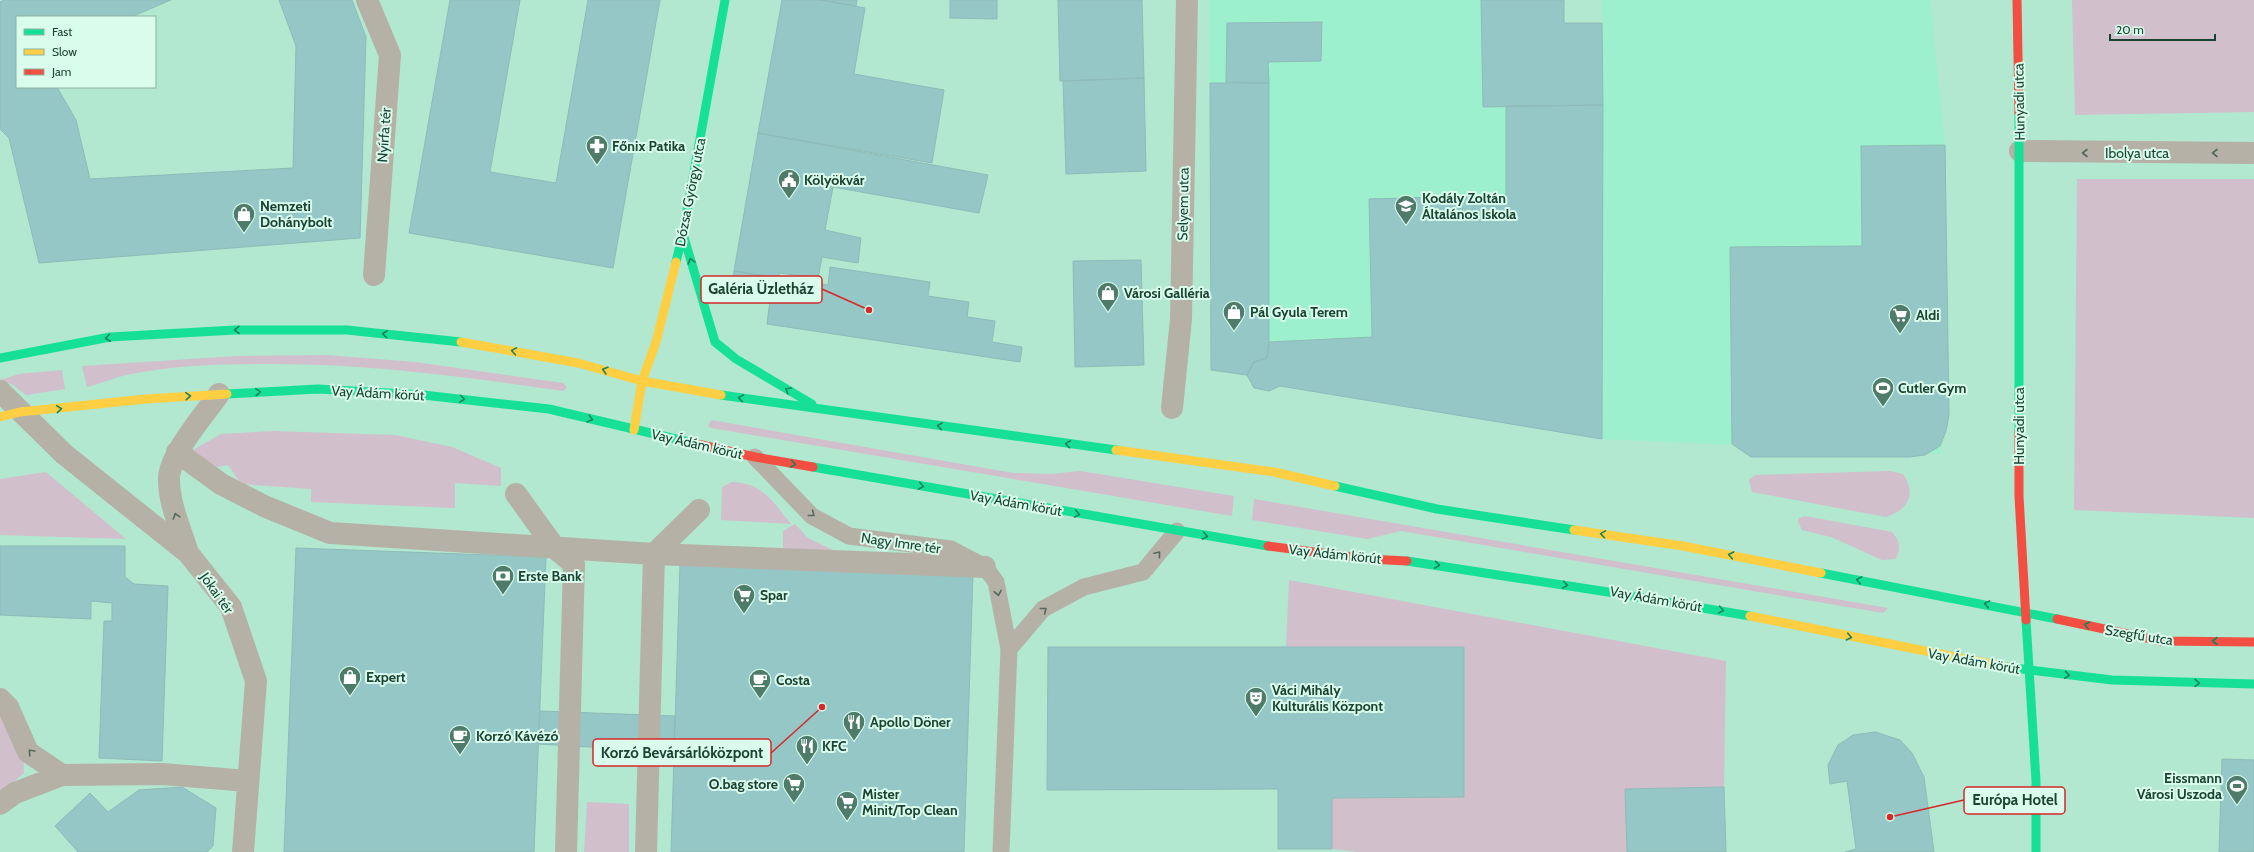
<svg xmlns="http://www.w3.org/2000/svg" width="2254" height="852" viewBox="0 0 2254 852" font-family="Cabin,sans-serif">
<rect width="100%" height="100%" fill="#b2e7d0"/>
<path fill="#9df0cd" d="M1209,0H1564L1565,23H1602V0H1930L1945,145L1949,415L1940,454L1602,439L1280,386L1269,391L1254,388L1247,375L1211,370Z"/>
<path fill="#d1bfcc" d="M2072,0H2254V112L2075,115Z
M2077,179H2254V518L2074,510Z
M327,355L415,362L563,383L567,387L564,391C465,377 367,363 266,364C221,364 176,365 131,374C116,377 102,383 87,387L82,366L237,356Z
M62,370L65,389L26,395L13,385L0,380L19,374Z
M711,420L1013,473L1051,474L1080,471L1234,496L1232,516L711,428L708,426Z
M273,431L395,435L452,447L501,468V486L455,483V508L311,502V489L241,484L228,465L211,468L191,451L221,434Z
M1890,471L1903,474C1917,494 1908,510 1886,517L1752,492L1749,480L1755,475Z
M46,472L126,539L0,535V479Z
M732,482C763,483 773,502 791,524L721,520L722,487Z
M1254,499L1888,608L1883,613L1401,531L1367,539L1252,520Z
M1805,516L1892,532C1900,541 1901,547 1896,559L1882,560L1831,537L1802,530L1798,522L1799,518Z
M795,524L808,538L837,552L783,550V531Z
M1289,580L1726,661L1724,787L1625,789L1627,852H1358L1332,849V798L1464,797V647H1286Z
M0,706L23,753L24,773L0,794Z
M587,802L629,804V852H584Z"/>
<path fill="#94c7c6" stroke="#8fbbb8" d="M4,0H171L131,17H17V87H57L76,120L90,179L293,168L296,46L279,0H352L366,37L360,238L39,263L9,138L0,129V2Z
M450,0H520L490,172L556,183L588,0H660L613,268L409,233Z
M782,0H821L865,8L854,74L944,90L932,163L758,133Z
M821,0H857L856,6Z
M950,0H997V19L950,18Z
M1058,0H1142L1144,78L1060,81Z
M1481,0H1564V23H1602L1603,105L1483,107Z
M1322,22L1321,61L1268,62L1269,83L1226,82L1227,23Z
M1144,78L1146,171L1066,174L1063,81Z
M1210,83H1269V342L1267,358L1254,362L1247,375L1211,370Z
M1603,105L1602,439L1280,386L1269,391L1254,388L1247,375L1254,362L1267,358L1269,342L1372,337L1369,199L1506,195V106Z
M758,133L988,175L979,213L833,187L825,230L861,238L858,263L822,257L818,278L779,273V278L734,271Z
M1945,145L1949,415L1946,431L1940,446L1925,455L1909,457H1751L1732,444L1730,247L1862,246L1861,146Z
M1141,260L1144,365L1075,367L1073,261Z
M830,267L930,282L928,296L969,302L967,317L995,321L992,342L1022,347L1020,362L767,324L770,300L731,295L734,271L828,285Z
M0,546H125V577L134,584L168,586L162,761L99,758L104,621H112V603L91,601V619L0,615Z
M296,548L546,557L534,852H284Z
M680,564L973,573L964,852H671Z
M1048,647H1464V797L1332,798V849H1278V789L1047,790Z
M540,711L675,716L674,752L538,744Z
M1875,732L1900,740L1912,753L1924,777L1934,852H1845L1856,849L1847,781L1830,784L1828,765L1838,745L1853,735Z
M2222,759L2254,760V852H2219Z
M182,787L216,808L213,846L207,852H78L55,826L90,793L108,812L139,790Z
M1724,787L1726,852H1627L1625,789Z"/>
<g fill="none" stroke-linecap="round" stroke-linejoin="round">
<path stroke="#b6b1a7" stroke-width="17" d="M755,457L812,516L849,536L951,549L985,567L996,582L1009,649L1001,852
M1009,649L1043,609L1084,587L1143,572L1177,531"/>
<path stroke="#b6b1a7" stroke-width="22" d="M367,0L390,55L374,275
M2020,151L2254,153
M0,391L64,454L188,553L231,607L256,681L243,852
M1172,408L1181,319L1187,0
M177,452L221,484L264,506L330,533L654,554L985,567
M516,494L555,548L574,564L566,852
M188,553C181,530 169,504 169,480C168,456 205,414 219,394
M0,699L8,707L28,752L62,775
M0,804L15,793L62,775L162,774L248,781
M646,852L654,554L699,510"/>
<path stroke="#16e098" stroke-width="9" d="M683,234L715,342L736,359L812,404
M676,262L683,233L725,0
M0,358L110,337L235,330H347L461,342
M227,394L318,389L423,395L549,409L697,444
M721,395L1116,450
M2019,432V113
M813,467L1268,546
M1335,486L1437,509L1574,530
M1407,561L1608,592L1750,616
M1821,573L2057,619
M2026,620L2036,781V852
M2006,667L2112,680L2254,684"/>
<path stroke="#ffcf43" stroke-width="9" d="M461,342L578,363L642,381L721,395
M0,417L20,412L146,399L227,394
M634,430L642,381L656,342L676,262
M1116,450L1274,472L1335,486
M1574,530L1683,546L1821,573
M1750,616L2006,667"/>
<path stroke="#f24e42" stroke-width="9" d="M2017,0L2019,113
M2019,432V496L2026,620
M697,444L755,457L813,467
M1268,546L1368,559L1407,561
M2057,619L2161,641L2254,642"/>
</g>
<defs><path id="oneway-chevron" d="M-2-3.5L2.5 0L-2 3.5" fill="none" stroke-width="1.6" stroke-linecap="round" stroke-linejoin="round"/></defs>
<g stroke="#516a5c">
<use href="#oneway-chevron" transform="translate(2085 153) rotate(-180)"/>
<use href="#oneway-chevron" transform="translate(2215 153) rotate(180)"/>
<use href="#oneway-chevron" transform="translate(812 514) rotate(38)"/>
<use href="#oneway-chevron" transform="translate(176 516) rotate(-107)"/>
<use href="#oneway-chevron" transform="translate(1158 554) rotate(-50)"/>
<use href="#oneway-chevron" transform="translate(998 593) rotate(79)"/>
<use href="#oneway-chevron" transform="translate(1044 610) rotate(-38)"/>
<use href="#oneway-chevron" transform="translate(31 752) rotate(-133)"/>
</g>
<g stroke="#18825b">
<use href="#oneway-chevron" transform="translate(691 261) rotate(-106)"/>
<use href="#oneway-chevron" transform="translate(237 330) rotate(179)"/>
<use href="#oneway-chevron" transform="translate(385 334) rotate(-174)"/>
<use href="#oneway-chevron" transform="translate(108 338) rotate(173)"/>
<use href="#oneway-chevron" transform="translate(514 351) rotate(-170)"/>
<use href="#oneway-chevron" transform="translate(605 370) rotate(-164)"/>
<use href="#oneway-chevron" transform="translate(788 390) rotate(-149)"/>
<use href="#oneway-chevron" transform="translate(258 392) rotate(-3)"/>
<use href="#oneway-chevron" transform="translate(188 396) rotate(-4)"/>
<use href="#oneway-chevron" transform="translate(741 398) rotate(-171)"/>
<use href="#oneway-chevron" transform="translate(462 399) rotate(7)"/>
<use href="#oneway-chevron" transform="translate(59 409) rotate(-5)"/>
<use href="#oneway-chevron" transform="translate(590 419) rotate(15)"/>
<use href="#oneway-chevron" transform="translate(940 426) rotate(-172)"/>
<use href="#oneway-chevron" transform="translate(1068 444) rotate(-172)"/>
<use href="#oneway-chevron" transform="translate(793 464) rotate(10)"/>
<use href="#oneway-chevron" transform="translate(921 486) rotate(10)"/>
<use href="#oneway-chevron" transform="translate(1077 514) rotate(10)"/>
<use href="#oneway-chevron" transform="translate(1603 534) rotate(-171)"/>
<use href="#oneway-chevron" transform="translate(1205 536) rotate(11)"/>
<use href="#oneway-chevron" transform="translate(1731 555) rotate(-169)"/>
<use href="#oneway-chevron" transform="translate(1437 565) rotate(9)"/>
<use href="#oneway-chevron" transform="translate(1859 580) rotate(-169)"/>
<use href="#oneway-chevron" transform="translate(1565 585) rotate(9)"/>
<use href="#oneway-chevron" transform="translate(1987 604) rotate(-169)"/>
<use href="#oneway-chevron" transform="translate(1721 610) rotate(10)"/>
<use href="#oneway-chevron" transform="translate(2087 625) rotate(-168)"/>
<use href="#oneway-chevron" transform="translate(1849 637) rotate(12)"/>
<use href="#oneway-chevron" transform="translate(2215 641) rotate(-180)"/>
<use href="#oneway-chevron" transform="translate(2067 675) rotate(6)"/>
<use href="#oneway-chevron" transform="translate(2197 683) rotate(1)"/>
</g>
<defs>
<g id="pharmacy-pin" transform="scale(1.15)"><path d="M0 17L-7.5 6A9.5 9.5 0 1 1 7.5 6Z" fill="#4f7c6a" stroke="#d9fcec"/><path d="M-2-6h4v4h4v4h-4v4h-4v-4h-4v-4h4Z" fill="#fff"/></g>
<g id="civic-pin" transform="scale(1.15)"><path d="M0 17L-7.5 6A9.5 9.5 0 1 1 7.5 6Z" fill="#4f7c6a" stroke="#d9fcec"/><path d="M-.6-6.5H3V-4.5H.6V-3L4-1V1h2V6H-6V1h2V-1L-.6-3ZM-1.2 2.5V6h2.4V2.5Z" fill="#fff"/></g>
<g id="school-pin" transform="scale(1.15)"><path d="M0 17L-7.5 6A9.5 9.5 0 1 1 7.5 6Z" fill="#4f7c6a" stroke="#d9fcec"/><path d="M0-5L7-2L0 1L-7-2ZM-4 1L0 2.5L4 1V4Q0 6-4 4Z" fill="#fff"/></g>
<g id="shop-pin" transform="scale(1.15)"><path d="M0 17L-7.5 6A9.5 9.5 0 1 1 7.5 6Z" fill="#4f7c6a" stroke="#d9fcec"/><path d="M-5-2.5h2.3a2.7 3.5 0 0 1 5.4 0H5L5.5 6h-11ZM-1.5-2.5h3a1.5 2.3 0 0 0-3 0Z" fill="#fff"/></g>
<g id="supermarket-pin" transform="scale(1.15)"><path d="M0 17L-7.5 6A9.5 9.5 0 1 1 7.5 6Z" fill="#4f7c6a" stroke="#d9fcec"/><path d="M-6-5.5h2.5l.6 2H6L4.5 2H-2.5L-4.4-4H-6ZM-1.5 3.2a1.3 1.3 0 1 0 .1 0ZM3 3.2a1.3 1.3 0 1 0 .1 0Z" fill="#fff"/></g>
<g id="stadium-pin" transform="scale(1.15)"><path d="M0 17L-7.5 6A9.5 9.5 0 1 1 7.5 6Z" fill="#4f7c6a" stroke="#d9fcec"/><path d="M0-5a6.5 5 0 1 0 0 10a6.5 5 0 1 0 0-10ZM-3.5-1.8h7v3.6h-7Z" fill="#fff"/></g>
<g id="bank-pin" transform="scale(1.15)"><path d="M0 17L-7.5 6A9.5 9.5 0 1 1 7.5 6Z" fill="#4f7c6a" stroke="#d9fcec"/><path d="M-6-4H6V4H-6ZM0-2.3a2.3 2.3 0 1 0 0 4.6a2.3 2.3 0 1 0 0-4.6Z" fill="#fff"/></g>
<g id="cafe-pin" transform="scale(1.15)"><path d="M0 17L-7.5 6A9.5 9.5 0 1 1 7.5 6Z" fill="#4f7c6a" stroke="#d9fcec"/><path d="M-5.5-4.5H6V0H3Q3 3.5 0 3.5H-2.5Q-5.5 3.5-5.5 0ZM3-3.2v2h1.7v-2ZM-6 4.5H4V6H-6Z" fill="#fff"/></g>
<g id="theatre-pin" transform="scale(1.15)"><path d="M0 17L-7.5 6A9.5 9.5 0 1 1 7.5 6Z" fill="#4f7c6a" stroke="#d9fcec"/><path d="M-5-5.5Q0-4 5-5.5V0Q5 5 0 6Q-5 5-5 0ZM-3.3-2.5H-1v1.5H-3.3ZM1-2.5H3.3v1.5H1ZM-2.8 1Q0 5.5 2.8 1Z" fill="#fff"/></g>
<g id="restaurant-pin" transform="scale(1.15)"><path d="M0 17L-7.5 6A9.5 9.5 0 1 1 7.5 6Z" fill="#4f7c6a" stroke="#d9fcec"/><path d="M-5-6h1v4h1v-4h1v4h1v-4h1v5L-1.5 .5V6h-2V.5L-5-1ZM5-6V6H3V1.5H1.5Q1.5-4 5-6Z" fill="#fff"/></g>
</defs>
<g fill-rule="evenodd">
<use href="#pharmacy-pin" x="597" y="146"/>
<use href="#civic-pin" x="789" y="180"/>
<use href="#school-pin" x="1406" y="206"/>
<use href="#shop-pin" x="244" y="214"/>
<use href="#shop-pin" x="1108" y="293"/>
<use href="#shop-pin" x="1234" y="312"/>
<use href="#supermarket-pin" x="1900" y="315"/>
<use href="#stadium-pin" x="1883" y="388"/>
<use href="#bank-pin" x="503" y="576"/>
<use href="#supermarket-pin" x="744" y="595"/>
<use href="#shop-pin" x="350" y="677"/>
<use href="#cafe-pin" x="760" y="680"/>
<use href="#theatre-pin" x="1256" y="698"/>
<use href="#restaurant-pin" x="854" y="722"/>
<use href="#cafe-pin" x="460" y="736"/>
<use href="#restaurant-pin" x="807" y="746"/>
<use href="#supermarket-pin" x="794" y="784"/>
<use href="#stadium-pin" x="2237" y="786"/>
<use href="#supermarket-pin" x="847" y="802"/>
</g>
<g text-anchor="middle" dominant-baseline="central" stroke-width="4" stroke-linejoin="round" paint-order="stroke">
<g font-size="14" fill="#1a4333" stroke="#d9fcec">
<text transform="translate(2019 102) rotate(-91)">Hunyadi utca</text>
<text transform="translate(384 135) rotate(-86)">Nyírfa tér</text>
<text x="2137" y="153">Ibolya utca</text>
<text transform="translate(690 192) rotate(-79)">Dózsa György utca</text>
<text transform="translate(1183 204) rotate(-89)">Selyem utca</text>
<text transform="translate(378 393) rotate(3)">Vay Ádám körút</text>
<text transform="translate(2019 426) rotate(-90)">Hunyadi utca</text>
<text transform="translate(697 444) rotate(13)">Vay Ádám körút</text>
<text transform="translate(1016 503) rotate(10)">Vay Ádám körút</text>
<text transform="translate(901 543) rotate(8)">Nagy Imre tér</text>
<text transform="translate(1335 554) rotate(6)">Vay Ádám körút</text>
<text transform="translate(217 593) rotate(55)">Jókai tér</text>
<text transform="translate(1656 599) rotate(10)">Vay Ádám körút</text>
<text transform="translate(2139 635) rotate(9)">Szegfű utca</text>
<text transform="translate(1974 661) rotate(10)">Vay Ádám körút</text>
</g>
<g font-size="14" font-weight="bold" fill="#1a4333" stroke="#d9fcec" text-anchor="start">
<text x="612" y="146">Főnix Patika</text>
<text x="804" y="180">Kölyökvár</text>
<text x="1422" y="198">Kodály Zoltán<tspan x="1422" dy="16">Általános Iskola</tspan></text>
<text x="260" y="206">Nemzeti<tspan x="260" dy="16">Dohánybolt</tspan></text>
<text x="1124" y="293">Városi Galléria</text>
<text x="1250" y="312">Pál Gyula Terem</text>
<text x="1916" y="315">Aldi</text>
<text x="1898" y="388">Cutler Gym</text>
<text x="518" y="576">Erste Bank</text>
<text x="760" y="595">Spar</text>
<text x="366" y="677">Expert</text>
<text x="776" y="680">Costa</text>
<text x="1272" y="690">Váci Mihály<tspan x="1272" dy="16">Kulturális Központ</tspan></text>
<text x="870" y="722">Apollo Döner</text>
<text x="476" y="736">Korzó Kávézó</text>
<text x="822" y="746">KFC</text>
<text x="2222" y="778" text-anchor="end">Eissmann<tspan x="2222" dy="16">Városi Uszoda</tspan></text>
<text x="778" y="784" text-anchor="end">O.bag store</text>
<text x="862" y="794">Mister<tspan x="862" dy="16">Minit/Top Clean</tspan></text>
</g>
</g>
<path fill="none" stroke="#d62828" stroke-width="1.5" d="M869 310L822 289M822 707L771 753M1890 817L1964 800"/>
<g fill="#d62828" stroke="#d9fcec" stroke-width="1.5">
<circle cx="869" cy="310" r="4"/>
<circle cx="822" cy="707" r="4"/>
<circle cx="1890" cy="817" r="4"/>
</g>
<g fill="#d9fcec" stroke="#d62828" stroke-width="1.5">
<rect x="701" y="276" width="121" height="27" rx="4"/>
<rect x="593" y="739" width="178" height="27" rx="4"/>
<rect x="1964" y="787" width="101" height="27" rx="4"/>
</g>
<g font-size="15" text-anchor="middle" font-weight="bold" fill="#1a4333">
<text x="761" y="294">Galéria Üzletház</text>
<text x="682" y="758">Korzó Bevársárlóközpont</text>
<text x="2015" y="805">Európa Hotel</text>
</g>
<rect x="16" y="16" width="140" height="72" fill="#d9fcec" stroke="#8db2a2"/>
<rect x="24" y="29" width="20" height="6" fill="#16e098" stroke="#8db2a2"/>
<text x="52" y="36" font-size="12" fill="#1a4333">Fast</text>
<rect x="24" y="49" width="20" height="6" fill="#ffcf43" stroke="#8db2a2"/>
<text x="52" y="56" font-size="12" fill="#1a4333">Slow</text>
<rect x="24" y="69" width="20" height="6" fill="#f24e42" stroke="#8db2a2"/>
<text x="52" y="76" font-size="12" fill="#1a4333">Jam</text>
<path d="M2110 34v6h105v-6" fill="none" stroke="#1a4333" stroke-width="2"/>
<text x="2116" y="34" font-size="12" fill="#1a4333" stroke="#d9fcec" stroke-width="3" paint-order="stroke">20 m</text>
</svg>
